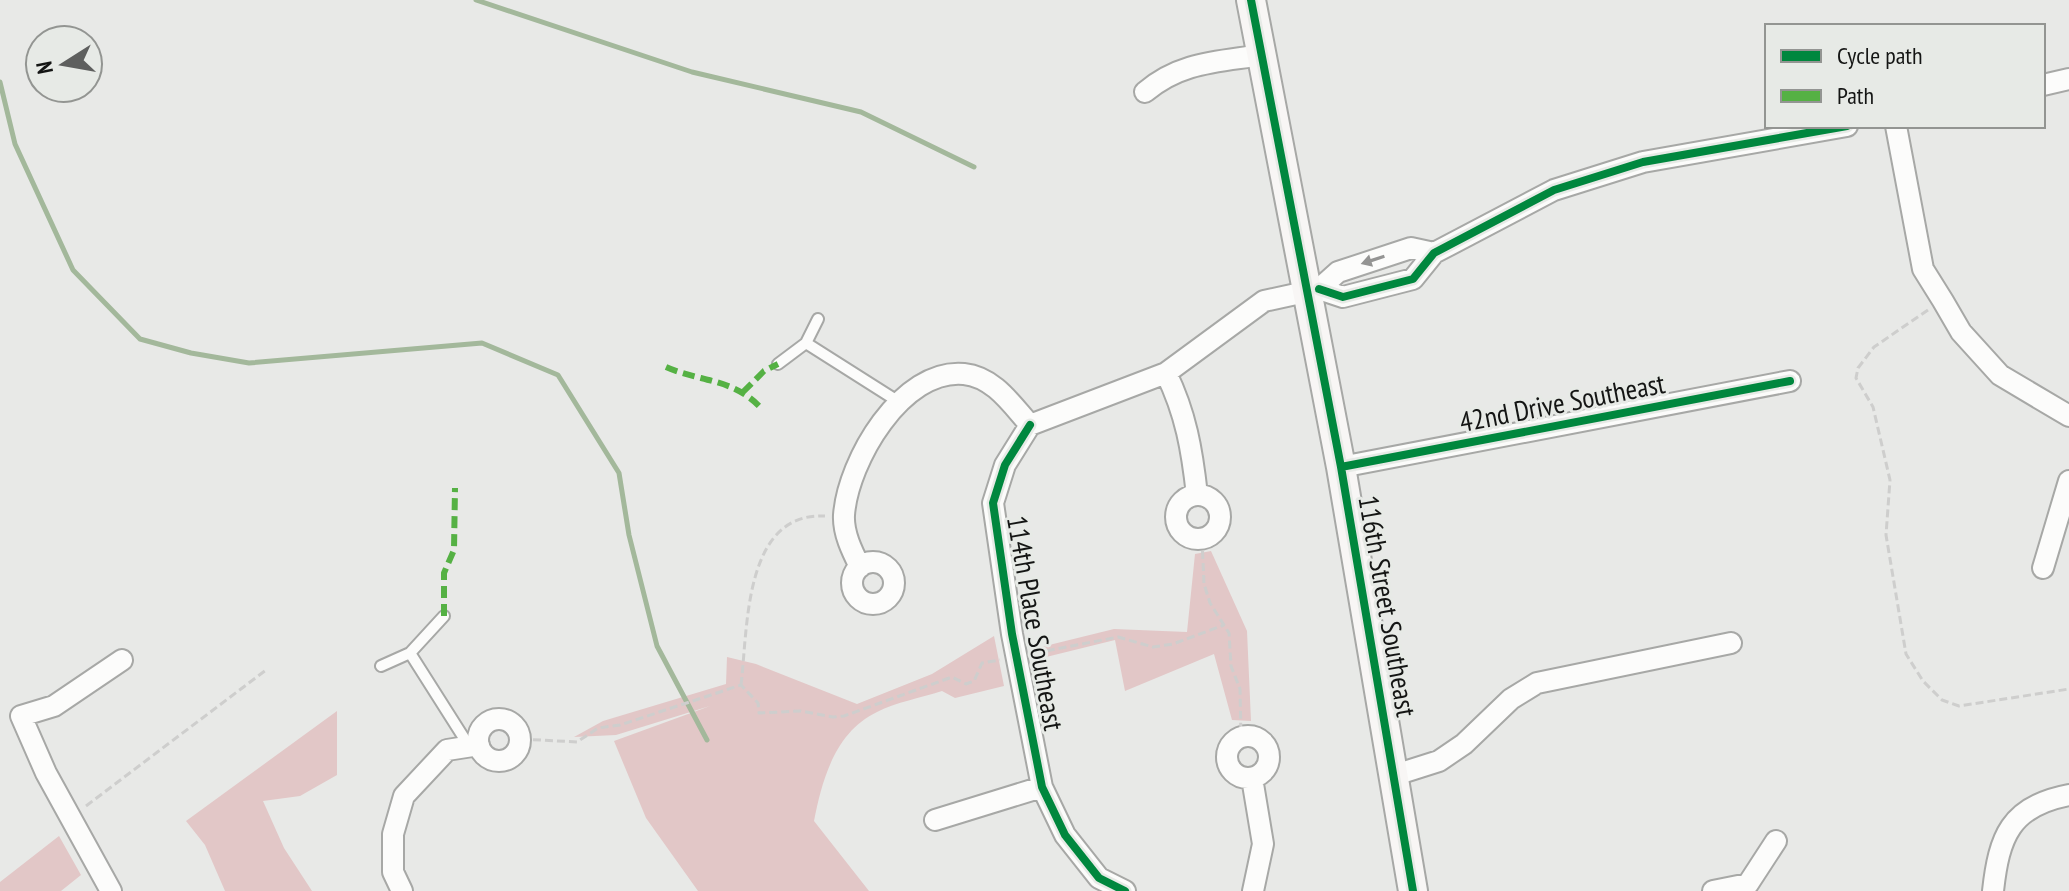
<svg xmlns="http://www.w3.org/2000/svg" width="2069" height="891" viewBox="0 0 2069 891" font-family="'PT Sans Narrow',sans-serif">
<rect width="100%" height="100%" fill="#e8e9e7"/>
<path fill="#e2c7c7" d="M1211,551L1247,631L1251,721L1232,720L1214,654L1125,691L1115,640L1038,659L1037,648L1114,629L1187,632L1195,554Z
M994,636L1004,686L955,698L942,691C921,698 896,702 877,712C835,732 822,780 814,821L869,891H698L646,818L614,741L710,706L616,735L574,737L603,721L726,684L727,657L756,664L857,704L932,674Z
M337,711V775L300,796L263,801L284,848L312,891H225L205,845L186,821Z
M59,836L81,875L61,891H0V882Z"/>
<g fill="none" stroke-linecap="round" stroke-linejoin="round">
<path stroke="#a3b89b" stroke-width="5" d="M476,0L692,72L861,112L974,167
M0,82L15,144L73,270L140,339L191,353L249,363L482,343L558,375L619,473L629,535L657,646L707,740"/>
<g stroke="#a7a8a6" stroke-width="14">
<path id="lane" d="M806,343L899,402
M778,364L806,343L818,319
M410,653L469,746
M381,666L410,653L444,616"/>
</g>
<g stroke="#a7a8a6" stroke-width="24">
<path id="street" d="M2043,85L2069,79
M1145,92C1180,62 1217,62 1261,55
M1896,126L1923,269L1943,301L1961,332L2000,375L2069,416
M1319,289L1343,297L1413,279L1434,253L1554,190L1643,162L1847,126
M1166,373C1186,414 1192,450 1197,495
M1030,425L1005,465L993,503L1012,634L1042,787L1065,835L1099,878L1125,891
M1030,425L1166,373L1264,301L1319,289L1338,272L1411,248L1434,253
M1341,467L1790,381
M1176 517a22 22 0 1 1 44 0a22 22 0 1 1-44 0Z
M852 583a21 21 0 1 1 42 0a21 21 0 1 1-42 0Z
M860,567C852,551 843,533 844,515C848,461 902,368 964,374C994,377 1012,405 1030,425
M2043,568L2069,481
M478 740a21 21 0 1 1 42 0a21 21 0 1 1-42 0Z
M1227 757a21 21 0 1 1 42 0a21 21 0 1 1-42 0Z
M1395,775L1439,761L1464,744L1511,699L1537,683L1731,643
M1252,778L1263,844L1253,891
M935,820L1042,787
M111,891L46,773L21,716L54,706L122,660
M402,891L393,872V834L404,796L447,750L479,745
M1713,891L1748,884L1776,841
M1993,891C1999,837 2010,806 2069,795"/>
</g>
<g stroke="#a7a8a6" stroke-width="32">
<path id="secondary" d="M1251,0L1341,467L1413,891"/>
</g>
<path stroke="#cececd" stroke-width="3" stroke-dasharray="8 4" stroke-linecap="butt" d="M1928,310L1874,347L1858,368L1856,378L1873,407L1890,480L1886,535L1906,654L1923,681L1942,700L1959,706L2069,689
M1202,539L1204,584L1210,603L1229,633L1231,666L1240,689L1241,737
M1035,653L1118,637L1153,647L1173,644L1224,625
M741,685C748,629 743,512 825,516
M521,739L577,742L598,728L620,725L741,685L758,703L759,713L801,711L833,717L844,716L952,677L966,684L974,681L982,663L1000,660
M86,806L266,670"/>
<use href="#lane" stroke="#fcfcfb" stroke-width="10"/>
<use href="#street" stroke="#fcfcfb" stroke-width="20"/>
<use href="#secondary" stroke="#f8f6f5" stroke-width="28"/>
<path stroke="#55b144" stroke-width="6" stroke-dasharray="12 6" stroke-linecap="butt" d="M666,367C700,382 733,378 761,408
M743,392L764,371L778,364
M444,616V573L454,550L455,488"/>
<g stroke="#e7eae6" stroke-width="13">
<path id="cycleway" d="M1251,0L1341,467L1413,891
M1319,289L1343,297L1413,279L1434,253L1554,190L1643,162L1847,126
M1030,425L1005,465L993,503L1012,634L1042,787L1065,835L1099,878L1125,891
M1341,467L1790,381"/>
</g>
<use href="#cycleway" stroke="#00873e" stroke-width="8"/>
</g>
<defs><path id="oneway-solid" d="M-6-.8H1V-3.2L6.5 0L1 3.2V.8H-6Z" transform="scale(2)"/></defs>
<use fill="#949493" href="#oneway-solid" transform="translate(1373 260) rotate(162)"/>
<g text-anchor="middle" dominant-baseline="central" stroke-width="6" stroke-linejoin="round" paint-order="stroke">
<g font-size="28" fill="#141514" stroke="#e7eae6">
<text transform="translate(1562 402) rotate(-11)">42nd Drive Southeast</text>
<text transform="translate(1388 606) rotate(80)">116th Street Southeast</text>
<text transform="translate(1036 623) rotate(80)">114th Place Southeast</text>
</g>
</g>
<rect x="1765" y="24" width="280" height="104" fill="#e7eae6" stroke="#939592" stroke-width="2"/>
<rect x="1781" y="50" width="40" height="12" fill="#00873e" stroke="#939592" stroke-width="2"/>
<text x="1837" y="64" font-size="24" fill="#141514">Cycle path</text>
<rect x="1781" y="90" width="40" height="12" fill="#55b144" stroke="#939592" stroke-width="2"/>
<text x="1837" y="104" font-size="24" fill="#141514">Path</text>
<g transform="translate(64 64) rotate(259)"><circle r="38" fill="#e7eae6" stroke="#939592" stroke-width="2"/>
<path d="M0-6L14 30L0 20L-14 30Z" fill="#5e5f5e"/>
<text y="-12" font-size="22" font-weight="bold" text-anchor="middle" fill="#141514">N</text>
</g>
</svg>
